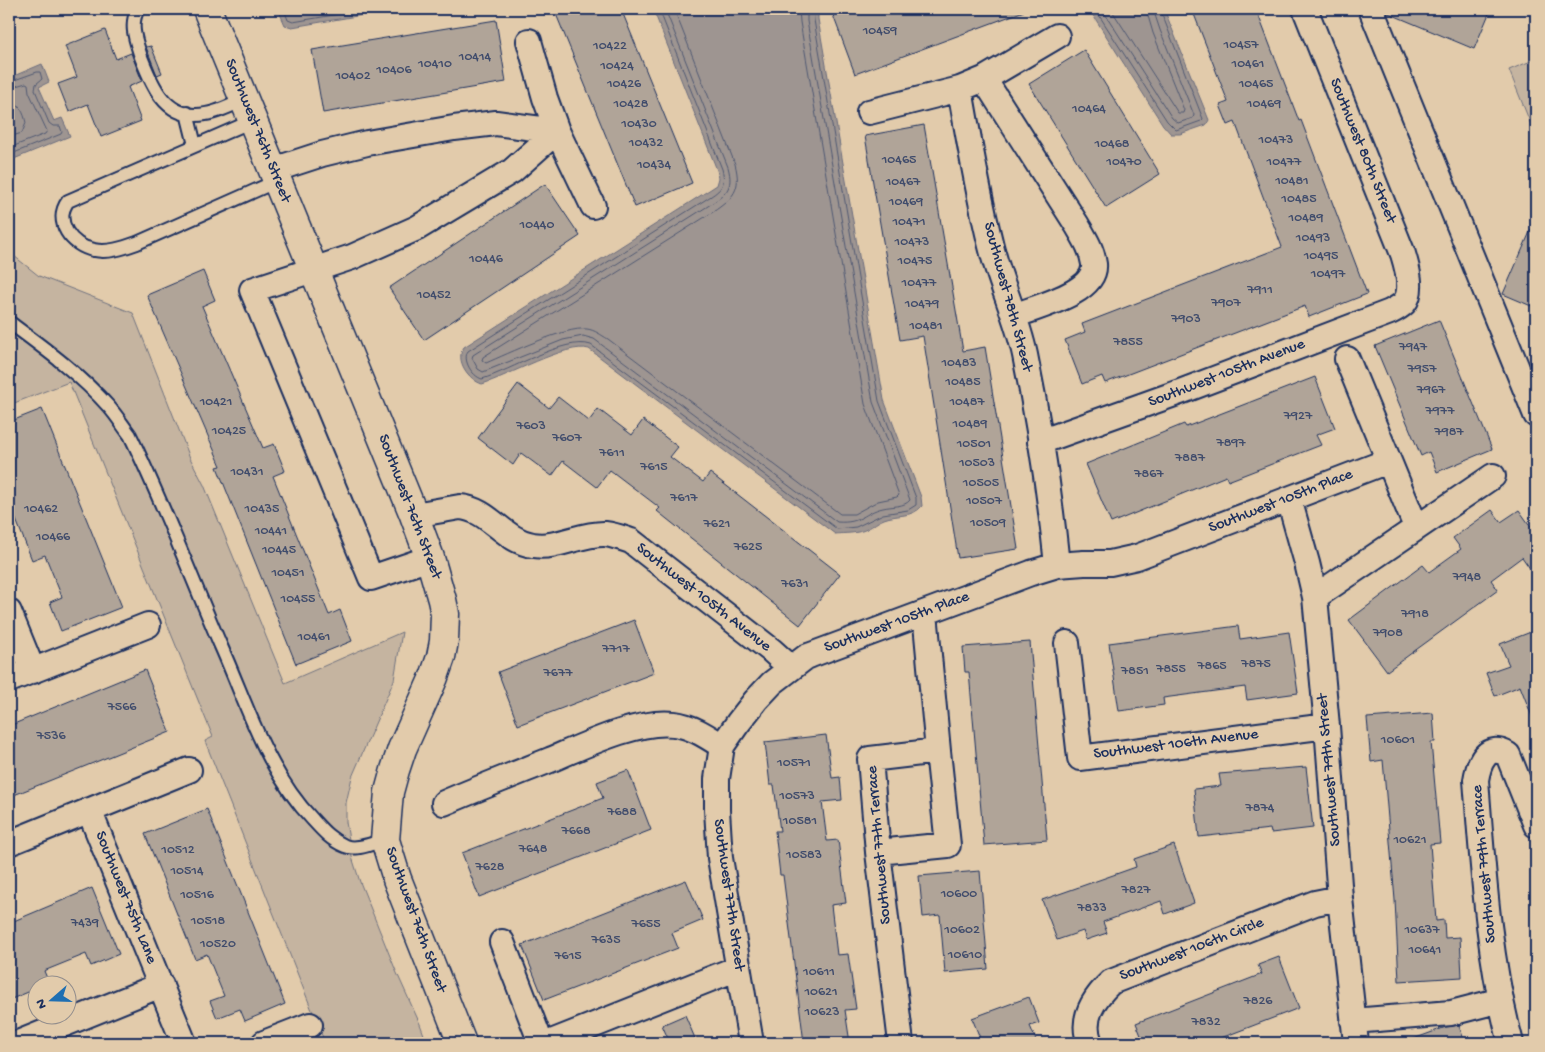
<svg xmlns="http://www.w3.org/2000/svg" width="1545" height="1052" viewBox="0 0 1545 1052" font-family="'Gochi Hand',sans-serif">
<rect width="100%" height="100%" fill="#e2cbab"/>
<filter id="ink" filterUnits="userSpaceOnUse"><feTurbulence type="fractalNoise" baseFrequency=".02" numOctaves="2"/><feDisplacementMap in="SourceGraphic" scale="10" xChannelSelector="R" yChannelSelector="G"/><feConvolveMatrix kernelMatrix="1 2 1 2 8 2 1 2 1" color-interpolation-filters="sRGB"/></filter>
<g filter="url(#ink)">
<path fill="#c5b4a0" stroke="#70727f" d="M1536,59V137L1509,70Z
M9,252L39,276L133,313L190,458L204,485L285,683L402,632L394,680L352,777L346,803V822L352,857L360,882L396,971L420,1024L427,1043H325L205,741L213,737L69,382L9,405Z"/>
<path fill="#9e9591" stroke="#6a6c7d" d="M278,9H398L292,27L285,25Z
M653,9H818V19L884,400L921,497L922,506C912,518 897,514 884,519C878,521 873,526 867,529C857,534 845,533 835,534L589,349C567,342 507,377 482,384C469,380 454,360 464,347L717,185L719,178L717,170Z
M1089,9H1164L1209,120L1206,125L1180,134H1171L1163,125Z
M42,64L49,82L39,87L54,121L62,118L70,136L9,161V127L15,124L9,108V78Z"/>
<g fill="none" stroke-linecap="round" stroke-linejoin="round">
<path stroke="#4f5872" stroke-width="1" d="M284,9L288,20L293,22L369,9
M659,9L722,169C727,187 719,191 705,200L468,351C462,360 472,376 482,379C510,371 565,336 591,345L837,529L856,527L883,514L908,510L916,505V498L879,401L814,20L813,9
M665,9L728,167C734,189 726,194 708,206L473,355L472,358L478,369L483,372L563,340L583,336L594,339L837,522C862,524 864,512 883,508C891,506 905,507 910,500L873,402L807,21V9
M674,9L735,164C742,190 733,198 713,212L483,357L482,360L486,363C507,354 566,326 587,329C595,330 601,335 608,339L840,514H854L878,501L897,497L899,495L865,404L800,22L799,9
M1095,9L1167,121L1176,130L1201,121L1203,119L1160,9
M1102,9L1172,118L1178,123L1193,118L1194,115L1160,30L1153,9
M1111,9L1178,113H1183L1184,110L1153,33L1146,9
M9,82L37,72H40L42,79L36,84L35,90L49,123L53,126H60L62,132L61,134L9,155
M9,88L26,83L28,84L29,92L47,131L45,134L9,148
M9,102C20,103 24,113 26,123L22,133L9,137"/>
</g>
<path fill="#b0a498" stroke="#1b2f5e" d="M569,9H621L692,183L635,207L556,14Z
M849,9H1024V11L855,74L833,15Z
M1192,9H1256L1299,121L1301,120L1367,294L1309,317L1305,306L1105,383L1102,376L1082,384L1065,340L1085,332L1082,324L1282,247L1235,122L1228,125L1220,105L1228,102Z
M1386,9H1491L1474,49L1388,13Z
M496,20L506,82L323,113L312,50Z
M105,30L116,59L131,53L142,81L128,87L141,121L101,137L88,104L69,112L58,84L77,77L65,46Z
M151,46L162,73L157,75L146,47Z
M1084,50L1160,174L1106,208L1029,84Z
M924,125L963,351L985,347L1018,549L958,558L923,336L900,340L865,136Z
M545,184L580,236L424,340L389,288Z
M1536,218V308L1503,294Z
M203,271L215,300L202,306L263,448L274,444L285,471L273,476L329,615L340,610L352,641L296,664L217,467L221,466L147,295Z
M1439,320L1492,449L1437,472L1429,452L1421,456L1375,346Z
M1315,377L1335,428L1316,435L1321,445L1228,481L1226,476L1111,523L1086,464L1184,424L1186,427Z
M518,384L549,408L558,397L589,421L598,409L632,435L643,420L678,447L670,457L703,482L710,473L840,574L800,625L657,511L660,508L610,470L597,487L563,461L552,476L521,453L513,465L478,438Z
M42,409L122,607L61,631L50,602L62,597L45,555L32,560L9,502V422Z
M1492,510L1501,522L1519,510L1536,534V577L1522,557L1491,580L1498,590L1387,671L1349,620L1423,565L1429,572L1461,549L1453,538Z
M634,620L654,673L518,725L498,672Z
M1238,626L1240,639L1289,632L1298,693L1247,700L1245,687L1163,698L1164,705L1119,711L1109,643Z
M1536,630V724H1535L1520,686L1495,696L1486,673L1509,665L1500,644Z
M1030,642L1047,840L984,845L969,672H965L963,647Z
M145,670L170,732L9,797V726Z
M1433,713L1435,742H1431L1440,843L1430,844L1436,921L1444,920L1445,938L1460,937L1462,977L1399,981L1395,900L1383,760L1371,762L1367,718Z
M826,735L832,778L840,777L842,800L822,802L827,841L838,840L846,903L831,905L837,955L848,954L856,1009L845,1010L850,1043H804L783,875H780L775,831H780L774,785H770L765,742Z
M1306,767L1313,828L1271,833L1270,829L1199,837L1194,789L1221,786L1219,774Z
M628,770L651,830L479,897L462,853L603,798L597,782Z
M207,809L285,1004L245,1021L240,1009L217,1018L210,1001L224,996L207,954L195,959L145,834Z
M1174,845L1194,903L1165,914L1161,901L1103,922L1107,933L1086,940L1083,931L1057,940L1042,900L1136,867L1134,859Z
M980,871L988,969L945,973L940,915L923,917L919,876Z
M686,880L703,920L672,933L678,948L544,1000L522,945Z
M92,888L119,954L91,966L86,954L44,971L49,983L38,984V988L9,1000V923Z
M1279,957L1299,1008L1208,1043H1144L1136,1023L1262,974L1258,965Z
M1029,997L1039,1023L1030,1026L1037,1043H982L972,1018Z
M685,1015L697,1043H670L662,1025Z
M1459,1025L1465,1043H1409L1408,1041L1446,1027Z"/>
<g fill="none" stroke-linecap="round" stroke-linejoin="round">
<g stroke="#1b2f5e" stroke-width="16">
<path id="lane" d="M138,9C129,25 136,41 141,57C151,82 163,115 196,115C213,115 229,106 244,100
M187,113L195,145
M252,121L68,201C53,221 71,246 94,250C108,253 123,248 137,243L277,181
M9,322C44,348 80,374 109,407C117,416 123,426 130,435C163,503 190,574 220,644C247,704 266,771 313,820C323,831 331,840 345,846C356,851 373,843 385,840"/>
</g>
<g stroke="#1b2f5e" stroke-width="28">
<path id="street" d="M1371,9L1536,415
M529,41L545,98L557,131L593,206
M984,79L1077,225C1084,237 1092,249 1094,264C1097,293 1036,307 1014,316
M960,89C969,141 978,194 991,246C1000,283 1017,317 1025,355C1039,424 1050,495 1057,565
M869,112L960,89L984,79L1057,36
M273,170L322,154L367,143L454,128L496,123L557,131
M1347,359L1416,527
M1040,442L1180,392L1390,312C1394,310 1400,307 1404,303C1414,291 1407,267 1403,254L1305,9
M1289,499L1307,563L1315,597L1327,726L1340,898L1356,1043
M414,515L460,507C489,509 504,541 533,545C557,549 581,533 605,534C614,535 622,538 631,541L771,650L791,668
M430,558L371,578L252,290L352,257L417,228L512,171L557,131
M1315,597L1493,476
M9,612L33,671
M1067,643L1080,758L1327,726
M9,680L148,625
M444,803C479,788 515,774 550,760C583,746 639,719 674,724C692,726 708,737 722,746
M89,810L184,1043
M9,843L189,770
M878,852L948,845L938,751
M502,942L541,1043
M1353,1021L1451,1013L1501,1000
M18,1043L161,985
M264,1043L310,1025
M549,1043L738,968
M751,1043L720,858L717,810V779L722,746L738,723L756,700L772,683L806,657L811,655L1031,573L1057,565L1084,563H1110L1137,557L1388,461
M901,1043L878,852L870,759L938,751L925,613
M1090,1043C1080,1019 1093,999 1111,982L1315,903L1340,898
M1511,1043C1488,958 1483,868 1476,780C1479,762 1487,742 1508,755L1536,825"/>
</g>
<g stroke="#1b2f5e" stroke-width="31">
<path id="secondary" d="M207,9L414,515L430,558L442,600L445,614L444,641L441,657L434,677L402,749L395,770L389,792L385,840L397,879L462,1043"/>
</g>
<use href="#lane" stroke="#e2cbab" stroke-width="12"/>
<use href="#street" stroke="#e2cbab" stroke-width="24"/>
<use href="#secondary" stroke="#e2cbab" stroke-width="28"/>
</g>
</g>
<g text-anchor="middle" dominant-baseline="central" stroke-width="5" stroke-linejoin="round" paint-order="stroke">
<g font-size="14" fill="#404c6c">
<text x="880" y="31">10459</text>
<text x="1241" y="45">10457</text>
<text x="610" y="46">10422</text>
<text x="475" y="57">10414</text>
<text x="435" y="64">10410</text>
<text x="1248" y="64">10461</text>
<text x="617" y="66">10424</text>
<text x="394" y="70">10406</text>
<text x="353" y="76">10402</text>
<text x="624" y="84">10426</text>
<text x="1256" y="84">10465</text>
<text x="631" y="104">10428</text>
<text x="1264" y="104">10469</text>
<text x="1089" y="109">10464</text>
<text x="639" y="124">10430</text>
<text x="1276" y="140">10473</text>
<text x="646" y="143">10432</text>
<text x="1112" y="144">10468</text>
<text x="899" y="160">10465</text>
<text x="1124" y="162">10470</text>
<text x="1284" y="162">10477</text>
<text x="654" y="165">10434</text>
<text x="1292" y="181">10481</text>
<text x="903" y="182">10467</text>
<text x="1299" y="199">10485</text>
<text x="906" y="202">10469</text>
<text x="1306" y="218">10489</text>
<text x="909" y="222">10471</text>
<text x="537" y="225">10440</text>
<text x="1313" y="238">10493</text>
<text x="912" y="242">10473</text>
<text x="1321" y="256">10495</text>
<text x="486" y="259">10446</text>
<text x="915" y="261">10475</text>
<text x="1328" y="274">10497</text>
<text x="919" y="283">10477</text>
<text x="1260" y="290">7911</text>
<text x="434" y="295">10452</text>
<text x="1226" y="303">7907</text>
<text x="922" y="304">10479</text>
<text x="1186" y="319">7903</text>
<text x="926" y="326">10481</text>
<text x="1128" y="342">7855</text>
<text x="1413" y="347">7947</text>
<text x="959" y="363">10483</text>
<text x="1422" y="369">7957</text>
<text x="963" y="382">10485</text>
<text x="1431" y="390">7967</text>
<text x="216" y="402">10421</text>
<text x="967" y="402">10487</text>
<text x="1440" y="411">7977</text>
<text x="1298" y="416">7927</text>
<text x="970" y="424">10489</text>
<text x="531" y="426">7603</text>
<text x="229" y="431">10425</text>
<text x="1449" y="432">7987</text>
<text x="567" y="438">7607</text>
<text x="1231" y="443">7897</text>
<text x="974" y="444">10501</text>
<text x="612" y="453">7611</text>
<text x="1190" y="458">7887</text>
<text x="977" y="463">10503</text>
<text x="654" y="467">7615</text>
<text x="247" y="472">10431</text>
<text x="1149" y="474">7867</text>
<text x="981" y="483">10505</text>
<text x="684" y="498">7617</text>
<text x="984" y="501">10507</text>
<text x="41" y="509">10462</text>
<text x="262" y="509">10435</text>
<text x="988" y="523">10509</text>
<text x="717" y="524">7621</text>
<text x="271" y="531">10441</text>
<text x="53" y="537">10466</text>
<text x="748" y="547">7625</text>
<text x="279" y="550">10445</text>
<text x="288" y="573">10451</text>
<text x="1467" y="577">7948</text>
<text x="795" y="584">7631</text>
<text x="298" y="599">10455</text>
<text x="1415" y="614">7918</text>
<text x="1388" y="633">7908</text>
<text x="314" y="637">10461</text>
<text x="616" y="649">7717</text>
<text x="1256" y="664">7875</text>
<text x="1212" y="666">7865</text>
<text x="1171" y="669">7855</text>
<text x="1135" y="671">7851</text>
<text x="558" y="673">7677</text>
<text x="122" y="707">7566</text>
<text x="51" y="736">7536</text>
<text x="1398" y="740">10601</text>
<text x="794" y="763">10571</text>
<text x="797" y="796">10573</text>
<text x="1260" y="808">7874</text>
<text x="622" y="812">7688</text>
<text x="800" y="821">10581</text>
<text x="576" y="831">7668</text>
<text x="1410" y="840">10621</text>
<text x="533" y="849">7648</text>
<text x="178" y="850">10512</text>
<text x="804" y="855">10583</text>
<text x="490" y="867">7628</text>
<text x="187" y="871">10514</text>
<text x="1136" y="890">7827</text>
<text x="959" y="894">10600</text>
<text x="197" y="895">10516</text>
<text x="1092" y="908">7833</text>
<text x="208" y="921">10518</text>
<text x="85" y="923">7439</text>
<text x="646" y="924">7655</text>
<text x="962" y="930">10602</text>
<text x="1422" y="930">10637</text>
<text x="606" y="940">7635</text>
<text x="218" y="944">10520</text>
<text x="1425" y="950">10641</text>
<text x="965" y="955">10610</text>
<text x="568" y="956">7615</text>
<text x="819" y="972">10611</text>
<text x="821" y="992">10621</text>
<text x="1258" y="1001">7826</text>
<text x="822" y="1012">10623</text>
<text x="1206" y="1022">7832</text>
</g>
<g font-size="16" fill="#1b2f5e" stroke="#e2cbab">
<text transform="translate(257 131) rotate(68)">Southwest 76th Street</text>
<text transform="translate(1362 151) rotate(68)">Southwest 80th Street</text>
<text transform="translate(1007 297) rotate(75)">Southwest 78th Street</text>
<text transform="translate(1227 374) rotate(-21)">Southwest 105th Avenue</text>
<text transform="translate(1281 502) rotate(-21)">Southwest 105th Place</text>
<text transform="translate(409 507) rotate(69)">Southwest 76th Street</text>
<text transform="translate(703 598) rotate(38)">Southwest 105th Avenue</text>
<text transform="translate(897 623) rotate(-20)">Southwest 105th Place</text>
<text transform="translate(1176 745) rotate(-7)">Southwest 106th Avenue</text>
<text transform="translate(1330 770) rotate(-95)">Southwest 79th Street</text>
<text transform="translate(880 845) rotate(-95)">Southwest 77th Terrace</text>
<text transform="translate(1485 864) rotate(-95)">Southwest 79th Terrace</text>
<text transform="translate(728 895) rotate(82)">Southwest 77th Street</text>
<text transform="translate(125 898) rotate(68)">Southwest 75th Lane</text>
<text transform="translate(415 920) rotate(70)">Southwest 76th Street</text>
<text transform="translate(1192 950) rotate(-21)">Southwest 106th Circle</text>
</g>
</g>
<rect width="1545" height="1052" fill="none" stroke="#e2cbab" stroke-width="30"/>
<rect x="15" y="15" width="1515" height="1022" fill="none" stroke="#1b2f5e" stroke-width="2" filter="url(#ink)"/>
<g transform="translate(52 1000) rotate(250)"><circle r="24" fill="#e2cbab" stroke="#928d8c"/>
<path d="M0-4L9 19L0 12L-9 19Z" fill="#1f6fb2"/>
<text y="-8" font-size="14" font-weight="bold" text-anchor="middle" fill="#1b2f5e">N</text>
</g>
</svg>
